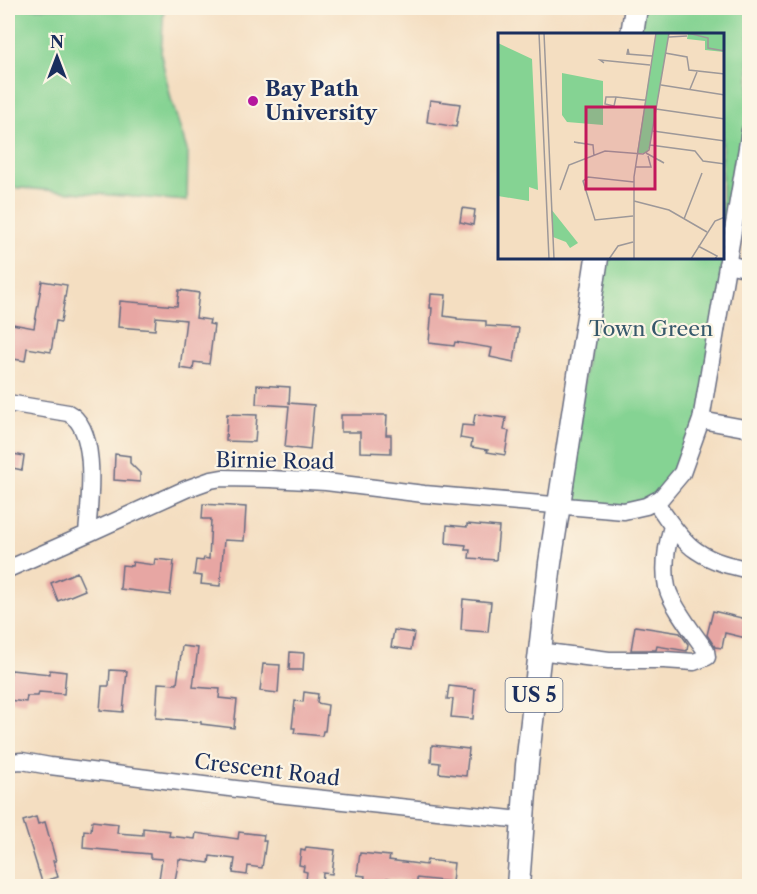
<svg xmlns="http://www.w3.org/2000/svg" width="757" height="894" font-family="'Libre Caslon Text',serif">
<rect width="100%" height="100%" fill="#fcf5e5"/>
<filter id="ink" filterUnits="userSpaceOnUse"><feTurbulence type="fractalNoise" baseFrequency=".0167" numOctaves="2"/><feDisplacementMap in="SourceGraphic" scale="12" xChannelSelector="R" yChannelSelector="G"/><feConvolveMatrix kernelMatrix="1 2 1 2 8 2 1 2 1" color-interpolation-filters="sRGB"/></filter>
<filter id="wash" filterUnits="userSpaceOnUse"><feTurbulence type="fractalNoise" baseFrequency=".008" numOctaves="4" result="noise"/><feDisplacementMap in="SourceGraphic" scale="24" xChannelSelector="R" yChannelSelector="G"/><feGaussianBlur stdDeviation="1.35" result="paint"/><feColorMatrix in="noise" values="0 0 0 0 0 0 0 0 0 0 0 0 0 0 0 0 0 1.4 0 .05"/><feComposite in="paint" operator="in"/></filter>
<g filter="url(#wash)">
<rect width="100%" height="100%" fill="#f4dec1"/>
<path fill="#85d393" stroke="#508178" stroke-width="1.5" d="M8 8H164L161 55 171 99 188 153 187 201 8 187Z
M636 8H749V130L701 420 682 473 646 506 570 507 597 258H722V34H632Z"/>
<g id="blocks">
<path fill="#e7a6a3" d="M430 100 460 104 456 127 427 122Z
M462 208 475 210 473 225 460 222Z
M42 281 67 285 61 322 56 321 51 352 27 348 25 361 8 358V333H11L12 324 34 328Z
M179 290 199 293 196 318 210 320 209 324 214 325 209 364 194 362 193 370 180 368 186 320 156 317 155 330 118 327 120 301 177 306Z
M431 294 446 295 444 316 457 318V319L486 321V326L519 328 514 362 490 357 492 348 455 342 454 346 429 343 432 308H430Z
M257 385 290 387 289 403 314 405 310 450 285 447 289 406 256 404Z
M227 414 257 415 255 442 226 441Z
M475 414 506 418 504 430 509 431 505 455 487 452 488 450 471 447 472 440 460 438 462 425 473 426Z
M341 415H387L386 435H391V453L360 452V432H341Z
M8 453 24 456 22 470 8 467Z
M115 454 130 456V463L140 473V482L114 480Z
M203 504 246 507 244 541 224 540 220 586 201 584 202 576 194 575 196 560 203 561 204 558 209 559 211 519H202Z
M467 524 499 527 496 560 469 558 470 550H465L466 545 446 543 447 525 467 527Z
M155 559 174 561 170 595 120 589 122 565 132 566 133 562 154 565Z
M77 572 85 590 58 601 51 583Z
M463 599 491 602 488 632 461 630Z
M713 611 750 620V639L725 633 722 648 715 647 707 635Z
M635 626 680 633 688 644 687 651 657 646 656 650H631Z
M394 630 414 633 411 650 391 647Z
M182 646 198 648 193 687 220 689 219 698 237 700 234 728 201 724V722L156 718 158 683 177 684Z
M290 652 304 653 303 670H289Z
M263 664 280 665 278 693 260 691Z
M11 670 50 674V670L66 672 64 694 39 692 38 696H27L26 702 8 700V676L10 677Z
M110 670 127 671 123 712 100 710 102 686H109Z
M449 686 475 689 473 719 451 717 453 699H447Z
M304 692 318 694 317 703 328 705 325 731H323L322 736 294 733 295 728H292L295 701 303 702Z
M432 745 469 749 466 776 439 773 440 763 431 762Z
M36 817 38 824 45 822 56 861H53L58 877 42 882 23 821Z
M92 821 118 824 117 833 143 835V828L170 831 169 836 195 839 196 833 238 839 239 832 264 835 263 841H266L262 868 248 866 247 875 233 873 235 859 210 856 209 863 179 859 174 886H158L162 859 150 858V854L83 848 84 830 91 831Z
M306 847 335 850 332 874 323 873 322 882 306 880 307 872 303 871 304 866 299 865 301 850 305 851Z
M360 853 390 856 389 860 426 865 427 860 454 863 452 882 417 878V882L387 878 386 886 364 884 365 876 357 875Z"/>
</g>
</g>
<g filter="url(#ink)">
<use href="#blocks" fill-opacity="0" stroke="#676c81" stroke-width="1.5"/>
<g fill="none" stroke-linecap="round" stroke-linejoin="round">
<g stroke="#676c81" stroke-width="19">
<path id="minor" d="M727 264 750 269
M8 403 68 413C100 429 89 505 87 534
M701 420 750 429
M655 501C665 516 682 542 697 551 713 562 731 566 750 570
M8 569 87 534 186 489 211 480 222 478 270 479 326 482 424 494 624 511 646 506 661 498 682 473 701 420 750 130
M539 651 609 660H664L694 662 707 657 706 651C695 635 671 605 667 587 663 568 667 544 672 526
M8 762 22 761 50 766 277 794 522 820"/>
</g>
<g stroke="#676c81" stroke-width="25">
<path id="major" d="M632 34 636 8
M518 886 527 765 550 563 597 258"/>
</g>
<use href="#minor" stroke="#fff" stroke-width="16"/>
<use href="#major" stroke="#fff" stroke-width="22"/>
</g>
</g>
<circle fill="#b5179e" stroke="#fcf5e5" stroke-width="2" cx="253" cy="101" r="6"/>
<g text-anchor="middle" stroke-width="4.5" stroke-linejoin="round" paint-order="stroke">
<rect fill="#fcf5e5" stroke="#5e6a86" stroke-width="1.5" x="505.5" y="678" width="57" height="34" rx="4.5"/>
<g font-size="20" font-weight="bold" fill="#1b2f5e">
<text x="534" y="702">US 5</text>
</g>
<g font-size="21" font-weight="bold" fill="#1b2f5e" stroke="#fcf5e5" text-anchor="start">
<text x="265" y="96">Bay Path<tspan x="265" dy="24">University</tspan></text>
</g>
<g font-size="21" fill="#36586b" stroke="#fcf5e5">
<text x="651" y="336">Town Green</text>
</g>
<g font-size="21" fill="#1b2f5e" stroke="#fcf5e5">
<text transform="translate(275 461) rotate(1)" y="7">Birnie Road</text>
<text transform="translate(267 770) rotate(7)" y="7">Crescent Road</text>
</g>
</g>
<g transform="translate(498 33)">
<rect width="226" height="226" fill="#f4dec1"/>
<path d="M158 0H171L152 112 149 120H139ZM190 0H226V19L207 17V8L189 6ZM0 10 34 26 40 157 31 154V168L0 163ZM64 40 105 48V92L69 89 64 82ZM53 176 80 210 72 215 68 209 55 204Z" fill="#85d393"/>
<path fill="none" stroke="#9d9899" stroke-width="1.5" d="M41 0 51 226M46 0 56 226M190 0 210 5V15L227 18M171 4 189 3M167 20 189 24 191 37 227 41M131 21 130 16 129 21 154 23M106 30 102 27 152 32M163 52 227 62M192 56 199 39M118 64 116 73 107 71 108 64H118L145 67H148M158 76 227 86M155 98 227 108M81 110 76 109 95 112 96 123M152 112 197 118 205 128 227 131M148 120 166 130 161 127M137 134H153L150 123M62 157 71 132 107 118 145 121 151 117 171 0M136 168 171 177 209 199M135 183 97 187 85 148 90 144 136 149M186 186 204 140M200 213 219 223 217 226M111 226 120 213 135 209M136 226V144L158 0M193 226 217 188 227 184"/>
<path fill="#c2185b" fill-opacity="0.15" stroke="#c2185b" stroke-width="3" d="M88 74H157V156H88Z"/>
<rect width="226" height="226" fill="none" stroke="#1b2f5e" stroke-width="3"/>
</g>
<rect width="757" height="894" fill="none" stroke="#fcf5e5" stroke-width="30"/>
<g transform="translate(57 57)" stroke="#fcf5e5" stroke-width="4.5" paint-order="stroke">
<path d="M0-4.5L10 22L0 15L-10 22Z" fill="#1b2f5e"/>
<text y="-9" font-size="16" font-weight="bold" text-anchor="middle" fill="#1b2f5e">N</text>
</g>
</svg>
